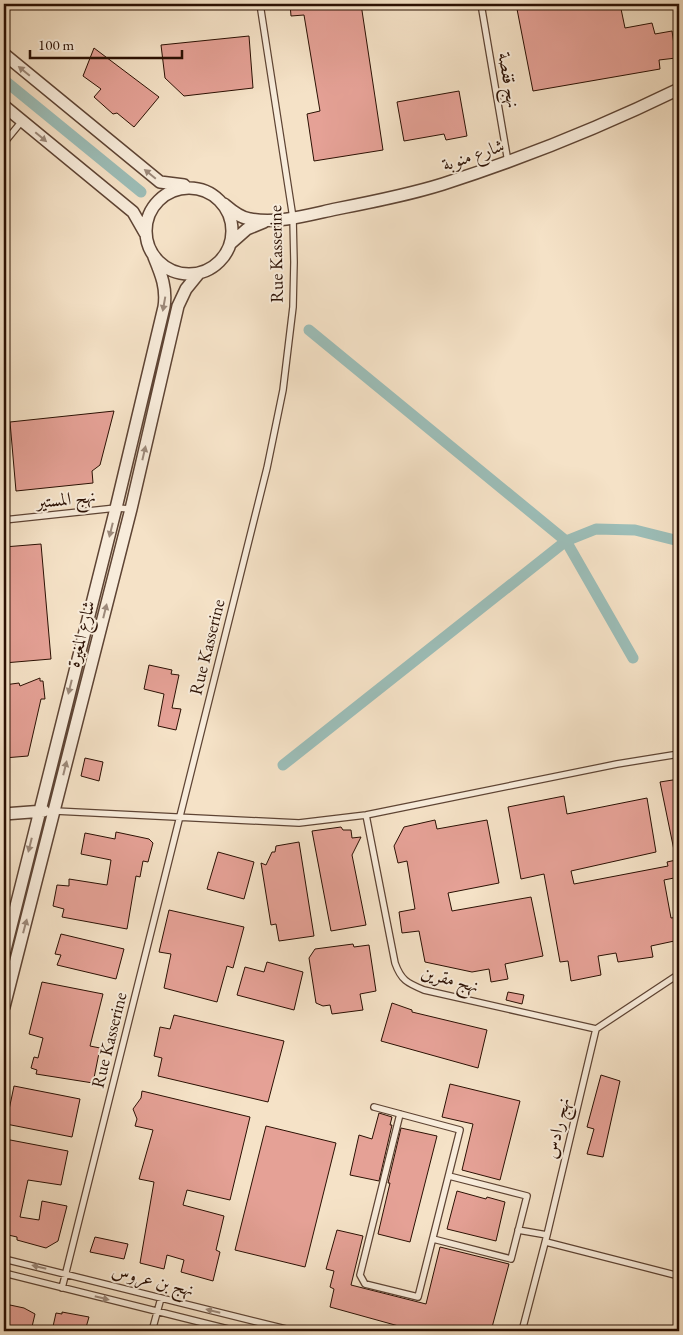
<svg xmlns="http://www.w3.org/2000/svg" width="683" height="1335" font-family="'EB Garamond',Amiri,serif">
<rect width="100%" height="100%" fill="#f5e2c7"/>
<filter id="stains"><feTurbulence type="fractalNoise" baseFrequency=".004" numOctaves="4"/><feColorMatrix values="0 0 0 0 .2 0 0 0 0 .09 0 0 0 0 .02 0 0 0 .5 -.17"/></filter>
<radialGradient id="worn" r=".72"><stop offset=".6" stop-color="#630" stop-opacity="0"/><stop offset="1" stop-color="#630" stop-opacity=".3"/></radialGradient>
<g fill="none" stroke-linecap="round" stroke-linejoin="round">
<path stroke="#9cbdb7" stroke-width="11" d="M4 80 141 192
M309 330 566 541 633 658
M283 765 566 541 596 529 635 530 679 541"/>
</g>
<path fill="#e5a196" stroke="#2b1003" d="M290 4H361L383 150 314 161 307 114 320 111 304 15 291 16Z
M516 4H620L625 28 652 23 655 34 672 31 676 58 659 60 660 69 533 91Z
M249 36 253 88 184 96 165 78 161 45Z
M94 48 159 97 134 127 117 113 113 114 94 97 101 89 83 76Z
M459 91 467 136 446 140 444 134 404 141 397 102Z
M114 411 100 465 92 471 93 483 16 491 10 422Z
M41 544 51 659 4 663V547Z
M149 665 172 670 171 674 179 675 172 708 181 709 176 730 158 726 164 694 144 689Z
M40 678V681H43L45 699H41L28 756 4 758V685L19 683 20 686Z
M85 758 103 762 99 781 81 776Z
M679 779V877L664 880 671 918 679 917V940L651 946 653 957 618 962 616 953 598 956 601 975 571 981 568 961 560 962 544 874 521 879 508 807 564 796 567 814 647 798 656 852 571 871 574 884 668 866 667 862 676 860 660 782Z
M435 820 437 829 487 820 499 883 448 893 452 911 531 897 543 956 505 964 508 979 491 982 489 969 472 972 425 962 419 931 402 933 399 912 415 909 407 861 398 863 394 846 404 827Z
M341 827 343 830H351L352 838 361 837 352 855 366 925 331 931 312 831Z
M116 832 149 839 153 843 148 862 143 861 140 877 136 876 127 929 62 917 64 909 53 906 57 885 69 886V879L107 885 111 860 81 854 85 833 115 839Z
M299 842 314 936 279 941 276 924 271 925 261 863 266 865 272 852H275L276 846Z
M218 852 254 862 244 899 207 889Z
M169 910 244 927 233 968 227 966 217 1002 164 988 171 954 159 952Z
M61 934 124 949 116 979 57 965 61 955 55 954Z
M353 944 354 947 369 945 376 991 360 994 363 1010 332 1014 330 1005 323 1006 316 1003 309 958 315 949Z
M267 962 303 972 294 1010 237 995 245 967 264 972Z
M42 982 103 994 90 1046 100 1048 93 1083 36 1074 37 1070 31 1068 34 1057 38 1058 43 1038 29 1034Z
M508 992 524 995 522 1004 506 1000Z
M392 1003 412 1010V1012L487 1030 478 1068 381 1041Z
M174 1015 284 1041 268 1102 158 1076 162 1058 154 1056 160 1027 170 1029Z
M601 1075 620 1081 603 1157 587 1154 594 1129 587 1127Z
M450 1084 520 1101 500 1180 462 1170 473 1124 442 1117Z
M14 1086 80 1099 72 1137 6 1124Z
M142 1091 250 1117 230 1200 187 1190 183 1205 224 1216 216 1250 220 1252 213 1281 181 1272 184 1260 167 1255 164 1269 140 1263 154 1182 139 1179 153 1130 135 1126 137 1119 133 1109 141 1098Z
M379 1113 392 1117 390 1125H392L379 1181 350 1175 359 1135 372 1139Z
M266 1126 336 1143 305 1267 235 1250Z
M401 1128 437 1136 410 1242 378 1234 390 1183H388Z
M5 1139 68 1151 61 1185 28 1180 20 1217 39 1220 42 1201 67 1206 58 1241 46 1248 17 1240V1237L4 1234V1146Z
M457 1191 486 1199 487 1197 505 1202 496 1241 447 1229Z
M337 1230 363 1236 351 1285 426 1304 440 1247 509 1264 491 1331H429L413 1328V1330L330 1307 334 1289 330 1287 334 1271 326 1269Z
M95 1237 128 1244 124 1259 90 1252Z
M10 1305 24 1308 35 1314 31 1331H4V1306L9 1307Z
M62 1312 89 1317 85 1331H52L56 1313 62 1314Z"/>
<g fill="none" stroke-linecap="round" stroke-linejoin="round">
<g stroke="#5e4434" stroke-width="8">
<path id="lane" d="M481 4 508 162
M4 143 22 121
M4 520 116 508 131 509
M55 811 299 823 366 815 617 764 679 754
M366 815 395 963C401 980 407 983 424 990L596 1029
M374 1107 460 1130 418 1297 365 1284 360 1275 400 1114
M518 1230 547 1235
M433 1239 511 1259 527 1196 449 1176
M546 1242 679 1276
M4 1259 294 1331
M4 1273 236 1331
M62 1288 267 468 283 390 293 307 294 262 293 218 260 4
M152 1331 161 1298
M522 1331 547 1235 596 1029 679 974"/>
</g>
<g stroke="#5e4434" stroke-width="14">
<path id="street" d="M4 54 160 182 184 185
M4 106 133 212 145 233
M146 231a43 43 0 1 1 86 0a43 43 0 1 1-86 0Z
M224 204C231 210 240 218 250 219 278 224 308 215 336 209 372 202 408 195 443 184 524 158 603 126 679 89
M230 244 247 229 264 222
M4 814 44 811
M4 954 116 508 164 307C167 288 161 274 154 257
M4 1007 131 509 178 306 186 289 199 273"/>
</g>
<use href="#lane" stroke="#f8ecdb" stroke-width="5.5"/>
<use href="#street" stroke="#f8ecdb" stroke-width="11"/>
</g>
<defs><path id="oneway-solid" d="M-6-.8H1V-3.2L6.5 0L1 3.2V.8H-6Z" transform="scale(1.25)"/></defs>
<g fill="#9c897a">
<use href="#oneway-solid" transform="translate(24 71) rotate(-141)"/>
<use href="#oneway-solid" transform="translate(41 137) rotate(40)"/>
<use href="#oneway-solid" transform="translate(150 174) rotate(-141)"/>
<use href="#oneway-solid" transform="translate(164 304) rotate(100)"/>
<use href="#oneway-solid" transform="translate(144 453) rotate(-77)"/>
<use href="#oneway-solid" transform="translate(111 530) rotate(104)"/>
<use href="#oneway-solid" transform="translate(105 611) rotate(-76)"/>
<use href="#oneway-solid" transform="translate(70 687) rotate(104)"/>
<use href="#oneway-solid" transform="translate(65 768) rotate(-76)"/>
<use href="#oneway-solid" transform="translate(30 845) rotate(104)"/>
<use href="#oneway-solid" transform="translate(25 926) rotate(-75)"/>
<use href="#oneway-solid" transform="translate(39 1267) rotate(-166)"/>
<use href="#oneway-solid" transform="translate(102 1298) rotate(14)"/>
<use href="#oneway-solid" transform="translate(213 1311) rotate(-166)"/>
</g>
<g text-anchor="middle" stroke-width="4" stroke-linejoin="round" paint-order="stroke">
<g font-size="18" fill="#2b1003" stroke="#f8ecdb">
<text transform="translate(509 80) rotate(80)" y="6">نهج قفصة</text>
<text transform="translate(473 155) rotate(-19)" y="6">شارع منوبة</text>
<text transform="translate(276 254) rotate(-91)" y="6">Rue Kasserine</text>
<text transform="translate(66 499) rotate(-6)" y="6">نهج المستير</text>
<text transform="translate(81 634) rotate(-76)" y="6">شارع المغيرة</text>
<text transform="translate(207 647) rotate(-76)" y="6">Rue Kasserine</text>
<text transform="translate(450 979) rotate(15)" y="6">نهج مقرين</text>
<text transform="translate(109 1040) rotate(-76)" y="6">Rue Kasserine</text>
<text transform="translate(557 1128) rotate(-77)" y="6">نهج رادس</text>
<text transform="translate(153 1280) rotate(14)" y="6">نهج بن عروس</text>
</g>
</g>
<rect width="683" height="1335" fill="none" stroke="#f5e2c7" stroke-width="20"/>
<rect x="5" y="5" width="673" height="1325" fill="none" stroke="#2b1003" stroke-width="2.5"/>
<rect x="10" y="10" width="663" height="1315" fill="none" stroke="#2b1003"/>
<path d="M30 50v8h152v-8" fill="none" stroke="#2b1003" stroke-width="2.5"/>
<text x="38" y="50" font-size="15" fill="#2b1003" stroke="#f8ecdb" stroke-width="4" paint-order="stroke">100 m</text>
<rect width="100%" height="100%" filter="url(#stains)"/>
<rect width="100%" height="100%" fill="url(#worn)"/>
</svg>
